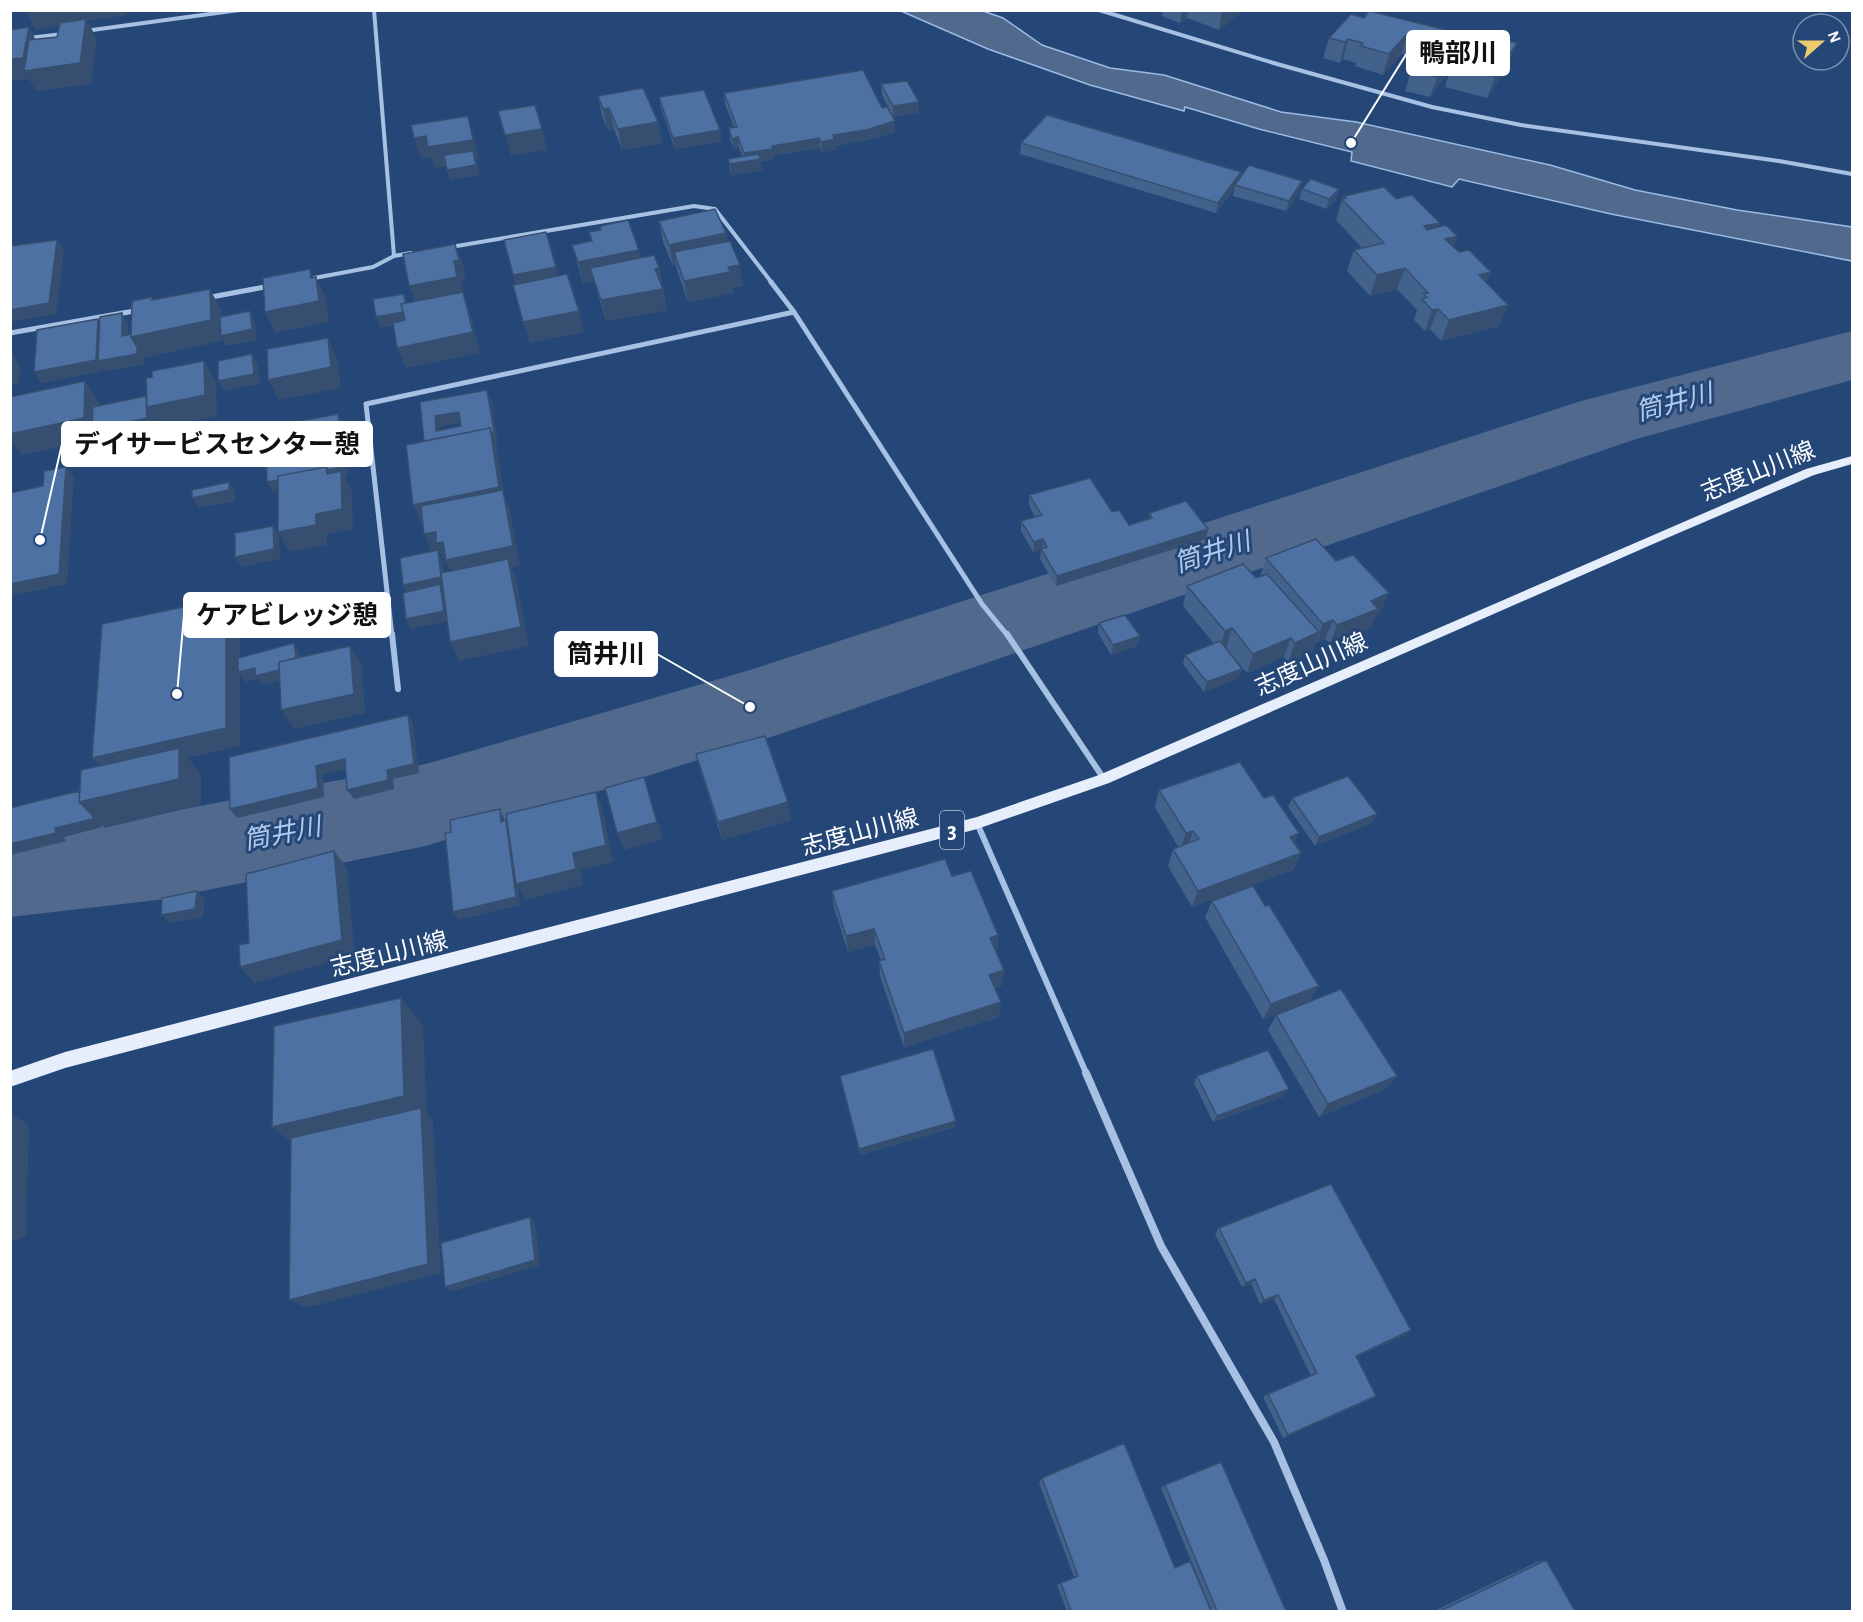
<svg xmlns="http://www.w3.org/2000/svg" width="1863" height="1622" font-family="'Alegreya Sans','Noto Sans JP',sans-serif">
<rect width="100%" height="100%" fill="#254778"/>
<path fill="#50698d" stroke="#9bbbe4" stroke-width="1.5" d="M901 11H983L1003 18 1042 45 1110 68 1164 75 1281 112 1356 122 1550 165 1635 190 1737 210 1852 227V261L1611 214 1459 179 1452 187 1351 161 1352 152 1259 129 1185 107 1184 111 1090 85 988 49Z"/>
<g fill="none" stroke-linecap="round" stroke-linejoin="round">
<path fill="#50698d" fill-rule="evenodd" d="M1852 331V380L1636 439 783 733 426 846 157 900 10 917V829L157 814 426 764 750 670 1581 401Z"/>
<path stroke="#a7c1e3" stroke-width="4" d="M374 10 394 256 411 253
M1099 10 1277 64 1432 107 1521 125 1779 161 1852 174
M85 31 239 10
M29 38 63 34
M451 247 694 206 715 209 772 283
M309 279 373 267 394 256"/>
<path stroke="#a7c1e3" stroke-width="5" d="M771 282 794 312 982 604 1008 636
M206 298 270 286
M10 333 140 310
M392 636 366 404 794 312"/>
<path stroke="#a7c1e3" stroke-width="6" d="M392 634 398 689
M1007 634 1104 779
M977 823 1087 1075"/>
<path stroke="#a7c1e3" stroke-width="8" d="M1086 1073 1161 1246 1274 1442 1324 1560 1343 1612"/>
<path fill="#e6eefc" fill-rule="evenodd" d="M1852 456V464L1814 475 1660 541 1109 783 977 829 65 1068 10 1087V1071L65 1052 977 817 1099 775 1806 469Z"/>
</g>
<path fill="#42618b" d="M1163 10H1244L1219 30 1187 18 1180 23 1162 16Z
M1364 18 1446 30 1443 39 1462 44 1456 59 1509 63 1487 98 1445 87 1450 70 1430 97 1405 91 1411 71 1421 57 1408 53 1407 55 1402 54 1383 75 1355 66 1356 63 1343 59 1340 63 1323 58 1329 38Z
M881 84 919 113 893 117 882 95Z
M724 93 882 108 895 121V132L867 140 835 146V150L821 152 820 148 773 156 774 159 761 162 762 170 732 175 730 170 728 159 743 157 739 148 734 149 730 139 729 128 734 127 725 104Z
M598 96 658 122 662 143 622 150 614 129 608 130 602 116Z
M659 97 722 141 675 149 661 108Z
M1021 143 1241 172 1240 179 1300 191 1286 211 1233 196 1234 189 1216 213 1020 154Z
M1302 189H1339L1336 199 1326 209 1299 199Z
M1344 196 1396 199 1440 223 1438 227 1457 236 1453 247 1487 284 1508 305 1499 326 1441 341 1430 329 1425 331 1414 320 1417 310 1397 289 1370 296 1347 271 1354 250 1362 248 1336 220 1342 199H1343Z
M659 221 726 233 727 242 743 286 733 288V293L688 302 678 273 676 265 673 266 663 242Z
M589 232 641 258 659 268 667 310 606 321 594 281 583 283 572 245 591 241Z
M1029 495 1112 512 1129 525 1149 519 1150 513 1208 529 1206 539 1056 586 1040 559 1041 550 1033 552 1021 531V521L1035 517 1029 505Z
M1266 558 1380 613 1376 615 1370 628 1330 644 1325 639 1315 643 1312 652 1288 662 1284 657 1247 673 1226 648 1239 678 1204 692 1183 664 1185 655 1214 644 1183 606 1187 586 1256 578 1260 577Z
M1099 623 1137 646 1111 655 1098 633Z
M696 754 791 820 722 840Z
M1159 790 1264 798 1299 833 1294 843 1301 853 1293 870 1192 907 1168 866 1173 849 1178 847 1155 807Z
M1292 798 1377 814 1372 823 1315 846 1288 807Z
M952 876 998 935 997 951H996L1002 985 995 988 999 1017 904 1047 880 976 879 961 881 960 875 945 848 952 834 908 832 891Z
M1212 901 1265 906 1319 986 1310 1001 1263 1019 1205 917Z
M1276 1015 1397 1076 1385 1089 1319 1117 1268 1030Z
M840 1076 955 1127 860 1155Z
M1197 1076 1284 1096 1213 1122 1194 1083Z
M1219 1228 1405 1335 1357 1357 1370 1400 1283 1438 1263 1397 1268 1394 1311 1376 1274 1299 1260 1304 1251 1283 1242 1287 1215 1234Z
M1042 1478 1175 1567 1190 1561 1211 1611H1067L1057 1585 1074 1577 1039 1483Z
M1165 1485 1286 1611H1212L1161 1488Z
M1546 1560 1575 1611H1434L1537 1562Z"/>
<path fill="#364f71" d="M25 10H126L127 15 88 21 97 40 91 84 36 91 29 79 10 81V59L29 27 40 48 86 22 36 30Z
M1182 10H1188L1187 18 1180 23Z
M1222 10H1244L1219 30Z
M1408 33 1402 54 1383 75 1389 54Z
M1348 39 1343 59 1340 63 1345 42Z
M1517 43 1509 63 1487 98 1495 77Z
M1462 44 1455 64 1452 66 1450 70 1430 97 1437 77Z
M919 102V113L893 117V106Z
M609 108 614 129 608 130 603 109Z
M468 116 474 137 479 161H477L480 175 450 180 447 170 476 161 435 168 431 157 421 159 414 138Z
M895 121V132L867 140 835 146V150L821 152V142L833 135Z
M658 122 662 143 622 150 618 129Z
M542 129 547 150 511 156 505 135Z
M720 130 722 141 675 149 673 138Z
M738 137 739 148 734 149 732 139Z
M819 138 820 148 773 156 774 159 761 162 762 170 732 175 730 164 745 162 744 153 772 146Z
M1241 172 1239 183 1235 185 1234 189 1216 213 1218 203Z
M1302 181 1300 191 1286 211 1289 201Z
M1339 189 1336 199 1326 209 1329 199Z
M1440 223 1432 244 1424 226Z
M726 233 729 254 674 252 676 265 673 266 669 245Z
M1457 236 1450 257 1445 239Z
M57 240 64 250 56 314 10 322V310Z
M455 244 463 265 466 281 461 282 464 293 470 313 480 353 406 368 397 348 417 307 409 286 454 261Z
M639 250 643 271 590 268 594 281 583 283 578 262Z
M740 265 743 286 733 288V293L688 302 684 281 728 267Z
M556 267 562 288 519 296 513 275Z
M659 268 667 310 606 321 601 300 655 269Z
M1405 268 1397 289 1370 296 1377 275Z
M310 269 317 286 316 277 326 298 329 322 275 333 265 312 311 278Z
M1491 272 1483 293 1479 275Z
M210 289 221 310 222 335 250 311 255 322 257 340 226 346 222 338V341L144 358V364L105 372 103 368V371L41 383 34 372 98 319 104 329 103 360 131 337Z
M404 294 408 304 410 322 380 328 376 317Z
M1508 305 1499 326 1441 341 1449 320Z
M1438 309 1430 329 1425 331 1432 310Z
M579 311 584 332 530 343 523 322Z
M122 313 128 324V347L122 336Z
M328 338 337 358 341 388 279 400 268 380Z
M252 354 258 364 260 384 224 391 218 381Z
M13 355 20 366 19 384 10 385V373Z
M204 361 216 382 217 416 160 428 153 417 154 429 99 441 98 439 22 455 10 441V434L85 381 99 402V429L146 396Z
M487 390 491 400 498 443H496L505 497 510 510 520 566 512 568 516 579 529 646 459 661 450 642 455 580 447 563H445L441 553H439L442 561 446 587 442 588 445 594 449 621 411 629 406 619 408 595 403 585 433 554 424 534 506 508 422 525 413 505 491 433Z
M459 412 463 422 439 427 441 441 436 431 435 416Z
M338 414 343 424 348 477 345 478 352 491 353 529 327 534V545L290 552 278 532 316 514 331 481 273 492 267 482Z
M66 467 74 477 67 584 10 596V584Z
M229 482 235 492V501L199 508 192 498Z
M273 526 279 536 280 559 242 567 235 557Z
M1208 529 1206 539 1056 586 1057 576Z
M1043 539 1042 550 1033 552 1034 542Z
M1389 593 1380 613 1376 615 1370 628 1330 644 1337 625 1371 601Z
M226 598 240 617V672L294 643 300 653 303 676 262 685 258 679 245 682 240 674V746L188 758 201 774V805L105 828 102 825V827L64 837 66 841 10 855V844L55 828 79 802 110 775 92 758Z
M1333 620 1325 639 1316 643 1323 624Z
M1232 628 1226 648 1219 650 1225 631Z
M1319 632 1312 652 1288 662 1295 643Z
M1140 636 1137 646 1111 655 1113 645Z
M1291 638 1284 657 1247 673 1253 654Z
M350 646 362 665 365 713 294 729 281 710Z
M1242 669 1239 678 1204 692 1207 682Z
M408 715 413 724 419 773 393 779 394 789 354 799 347 790 387 770Z
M345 759 351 768 323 775 324 797 237 818 230 809 316 766Z
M644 777 663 839 624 850 617 833Z
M596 792 603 810 613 862 581 870 583 885 525 900 518 887 520 905 459 920 453 912 506 820 510 829 573 853Z
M788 802 791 820 722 840 718 822Z
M500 809 504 818 506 831 501 822Z
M1377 814 1372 823 1315 846 1319 837Z
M1193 831 1188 848 1180 850 1186 833Z
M1299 833 1291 850 1290 837Z
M334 851 347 868 355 955 255 983 240 967Z
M1301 853 1293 870 1192 907 1198 891Z
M197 891 205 899 203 917 170 923 161 915Z
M874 929 875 945 848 952 846 936Z
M998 935 997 951 988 953 990 938Z
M1004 970 1002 985 988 990 989 975Z
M1319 986 1310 1001 1263 1019 1271 1004Z
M401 998 423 1025 427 1114 433 1120 441 1273 306 1308 289 1300 301 1150 272 1127Z
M1001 1002 999 1017 904 1047V1033Z
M1397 1076 1385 1089 1319 1117 1328 1104Z
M1289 1089 1284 1096 1213 1122 1217 1116Z
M10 1114 29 1124 26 1237 10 1242Z
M956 1121 955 1127 860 1155 859 1149Z
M530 1217 535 1223 540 1265 451 1292 445 1287Z
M1255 1279 1251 1283 1242 1287 1246 1283Z
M1278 1295 1274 1299 1260 1304 1264 1300Z
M1411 1330 1405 1335 1350 1360 1356 1356Z
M1376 1396 1370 1400 1283 1438 1288 1435Z"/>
<path fill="#4d71a2" stroke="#364f71" stroke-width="1.5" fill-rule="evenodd" d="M1369 11 1446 30 1441 38 1462 44 1437 77 1411 71 1435 38 1415 33 1413 35 1408 33 1389 54 1361 46 1363 43 1348 39 1345 42 1329 38 1351 14 1364 18Z
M86 19 80 63 24 71 29 40 57 37 60 23Z
M29 27 23 58 10 59V30Z
M1496 38 1517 43 1495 77 1452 66 1471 39 1492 44Z
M863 70 882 108 887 107 895 121 866 130 833 135 835 139 821 142 819 138 772 146 773 149 744 153 738 137 732 139 729 128 737 127 724 93Z
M907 81 919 102 893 106 881 84Z
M643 88 658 122 618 129 609 108 603 109 598 96Z
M704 90 720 130 673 138 659 97Z
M535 105 542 129 505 135 498 111Z
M1047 115 1241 172 1218 203 1021 143Z
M468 116 473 140 428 147 426 136 414 138 411 125Z
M473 151 476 165 447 170 444 155Z
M758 154 761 159 730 164 728 159Z
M1249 165 1302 181 1289 201 1235 185Z
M1311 179 1339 189 1329 199 1302 189Z
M1384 187 1396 199 1412 195 1440 223 1424 226 1427 230 1446 225 1457 236 1445 239 1459 252 1469 250 1491 272 1479 275 1508 305 1449 320 1438 309 1432 310 1422 299 1427 297 1423 294 1428 293 1405 268 1377 275 1354 250 1384 243 1342 199 1346 198 1344 196Z
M715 209 726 233 669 245 659 221Z
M628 220 639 250 578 262 572 245 592 241 589 232 601 230 600 227 605 225Z
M546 232 556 267 513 275 504 240Z
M57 240 49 303 10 310V246Z
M730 241 740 265 728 267 730 272 684 281 674 252Z
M455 244 459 260 454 261 457 277 409 286 403 254Z
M654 255 659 268 655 269 663 289 601 300 590 268Z
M310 269 311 278 316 277 319 301 265 312 263 278Z
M567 274 579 311 523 322 513 285Z
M210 289 211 320 131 337 132 301 152 297V300Z
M463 292 473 332 397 348 393 323 405 320 401 304Z
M404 294 405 303 401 304 403 312 376 317 373 299Z
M250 311 252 329 221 336 220 317Z
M122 313V336L131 334V337L137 347V354L98 361 100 317Z
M98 319 96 360 34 372 37 330Z
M328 338 331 367 268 380 267 349Z
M252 354 254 374 218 381V361Z
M13 355 11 373H10V356Z
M204 361 205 395 147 407 146 378 152 377V371Z
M85 381 84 418 10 434V397Z
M487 390 494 432 492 433 490 428 424 441 420 402ZM459 412 461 426 436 431 435 416Z
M146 396 147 418 92 430 93 407Z
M338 414 343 467 328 470 326 467 278 476V480L267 482 266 454 279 452 278 425Z
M490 428 499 487 413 505 406 445Z
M66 467 59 574 10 584V493L43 486 44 471Z
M326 467 327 474 341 471 342 509 316 514V525L278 532V476Z
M1090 478 1112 512 1119 510 1129 525 1152 518 1150 513 1186 501 1208 529 1057 576 1041 549 1047 547 1043 539 1034 542 1021 521 1042 515 1029 495Z
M229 482V490L192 498V490Z
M503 490 513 546 446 560 443 542 436 543V532L424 534 421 506Z
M273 526 274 549 235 557V533Z
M1316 539 1336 561 1353 555 1389 593 1371 601 1378 609 1337 625 1333 620 1323 624 1266 558Z
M438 550 441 577 403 585 400 558Z
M508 559 521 627 450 642 441 573Z
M1243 564 1256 578 1267 574 1319 632 1295 643 1291 638 1253 654 1232 628 1225 631 1187 586Z
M440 584 444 611 406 619 403 593Z
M226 598V728L92 758 102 624Z
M1125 615 1140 636 1113 645 1099 623Z
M1220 641 1242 669 1207 682 1185 655Z
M294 643 296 658 279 662V670L255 676V668L238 672V658Z
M350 646 354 694 281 710 279 662Z
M408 715 414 764 387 770 388 780 347 790 345 759 316 766 318 788 230 809 229 757Z
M765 736 788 802 718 822 696 754Z
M179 748V779L79 802 81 770Z
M1240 762 1264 798 1273 795 1299 833 1290 837 1301 853 1198 891 1173 849 1199 839 1193 831 1186 833 1159 790Z
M1348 776 1377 814 1319 837 1292 798Z
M644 777 657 822 617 833 605 788Z
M80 791 79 802 93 816V819L55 828 56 833 10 844V808L37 801Z
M596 792 606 845 573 853 576 869 516 884 506 814Z
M500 809 501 822 506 820 516 897 453 912 445 833 451 832 450 820Z
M334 851 342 940 240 967 239 945 249 943 246 874Z
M945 859 952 876 971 871 998 935 990 938 1004 970 989 975 1001 1002 904 1033 879 961 885 959 874 929 846 936 832 891Z
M1253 886 1265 906 1269 905 1319 986 1271 1004 1212 901Z
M197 891 195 909 161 915 162 898Z
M1341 989 1397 1076 1328 1104 1276 1015Z
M401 998 404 1096 272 1127 274 1026Z
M933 1049 956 1121 859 1149 840 1076Z
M1268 1050 1289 1089 1217 1116 1197 1076Z
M421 1108 428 1264 289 1300 291 1138Z
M1331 1184 1411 1330 1356 1356 1376 1396 1288 1435 1268 1394 1317 1373 1278 1295 1264 1300 1255 1279 1246 1283 1219 1228Z
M530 1217 535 1260 445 1287 441 1243Z
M1124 1443 1175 1568 1190 1561 1211 1611H1071L1061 1583 1078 1576 1042 1478Z
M1221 1462 1286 1611H1217L1165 1485Z
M1546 1560 1575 1611H1440Z"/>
<g text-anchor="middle" stroke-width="6" stroke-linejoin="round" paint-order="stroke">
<rect fill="#254778" stroke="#bec8d6" stroke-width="1.5" x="940" y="811" width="24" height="38" rx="4.5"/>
<g font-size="22" font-weight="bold" fill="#fff">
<text x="952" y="838">3</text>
</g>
<g font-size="24" fill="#fff" stroke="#254778">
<text transform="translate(1758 471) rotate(-22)" y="8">志度山川線</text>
<text transform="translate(1311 664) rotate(-24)" y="8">志度山川線</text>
<text transform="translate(860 832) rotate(-15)" y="8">志度山川線</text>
<text transform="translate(389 954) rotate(-14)" y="8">志度山川線</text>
</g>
<g font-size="26" font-style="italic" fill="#b2cbeb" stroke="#254778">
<text transform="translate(1674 402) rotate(-15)" y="9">筒井川</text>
<text transform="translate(1212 552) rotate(-18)" y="9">筒井川</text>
<text transform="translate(282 833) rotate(-11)" y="9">筒井川</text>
</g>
</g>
<path fill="none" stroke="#fff" stroke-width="2" d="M1351 143L1407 53M40 540L62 444M177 694L184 615M750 707L657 654"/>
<g fill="#fff" stroke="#254778" stroke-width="2">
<circle cx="1351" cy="143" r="6"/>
<circle cx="40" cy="540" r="6"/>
<circle cx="177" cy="694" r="6"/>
<circle cx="750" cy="707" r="6"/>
</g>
<g fill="#fff" stroke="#fff" stroke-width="2">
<rect x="1407" y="31" width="102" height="44" rx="6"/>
<rect x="62" y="422" width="310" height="44" rx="6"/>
<rect x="184" y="593" width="206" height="44" rx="6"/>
<rect x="555" y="632" width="102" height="44" rx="6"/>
</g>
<g font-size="26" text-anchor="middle" font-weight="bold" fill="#111">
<text x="1458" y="62">鴨部川</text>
<text x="217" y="453">デイサービスセンター憩</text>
<text x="287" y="624">ケアビレッジ憩</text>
<text x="606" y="663">筒井川</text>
</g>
<rect width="1863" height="1622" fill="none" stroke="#ffffff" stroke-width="24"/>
<g transform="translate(1821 42) rotate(69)"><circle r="28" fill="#254778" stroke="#7c91ae" stroke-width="1.5"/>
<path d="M0-4.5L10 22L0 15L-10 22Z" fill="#edca6c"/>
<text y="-9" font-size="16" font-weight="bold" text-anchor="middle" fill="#ffffff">N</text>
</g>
</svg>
